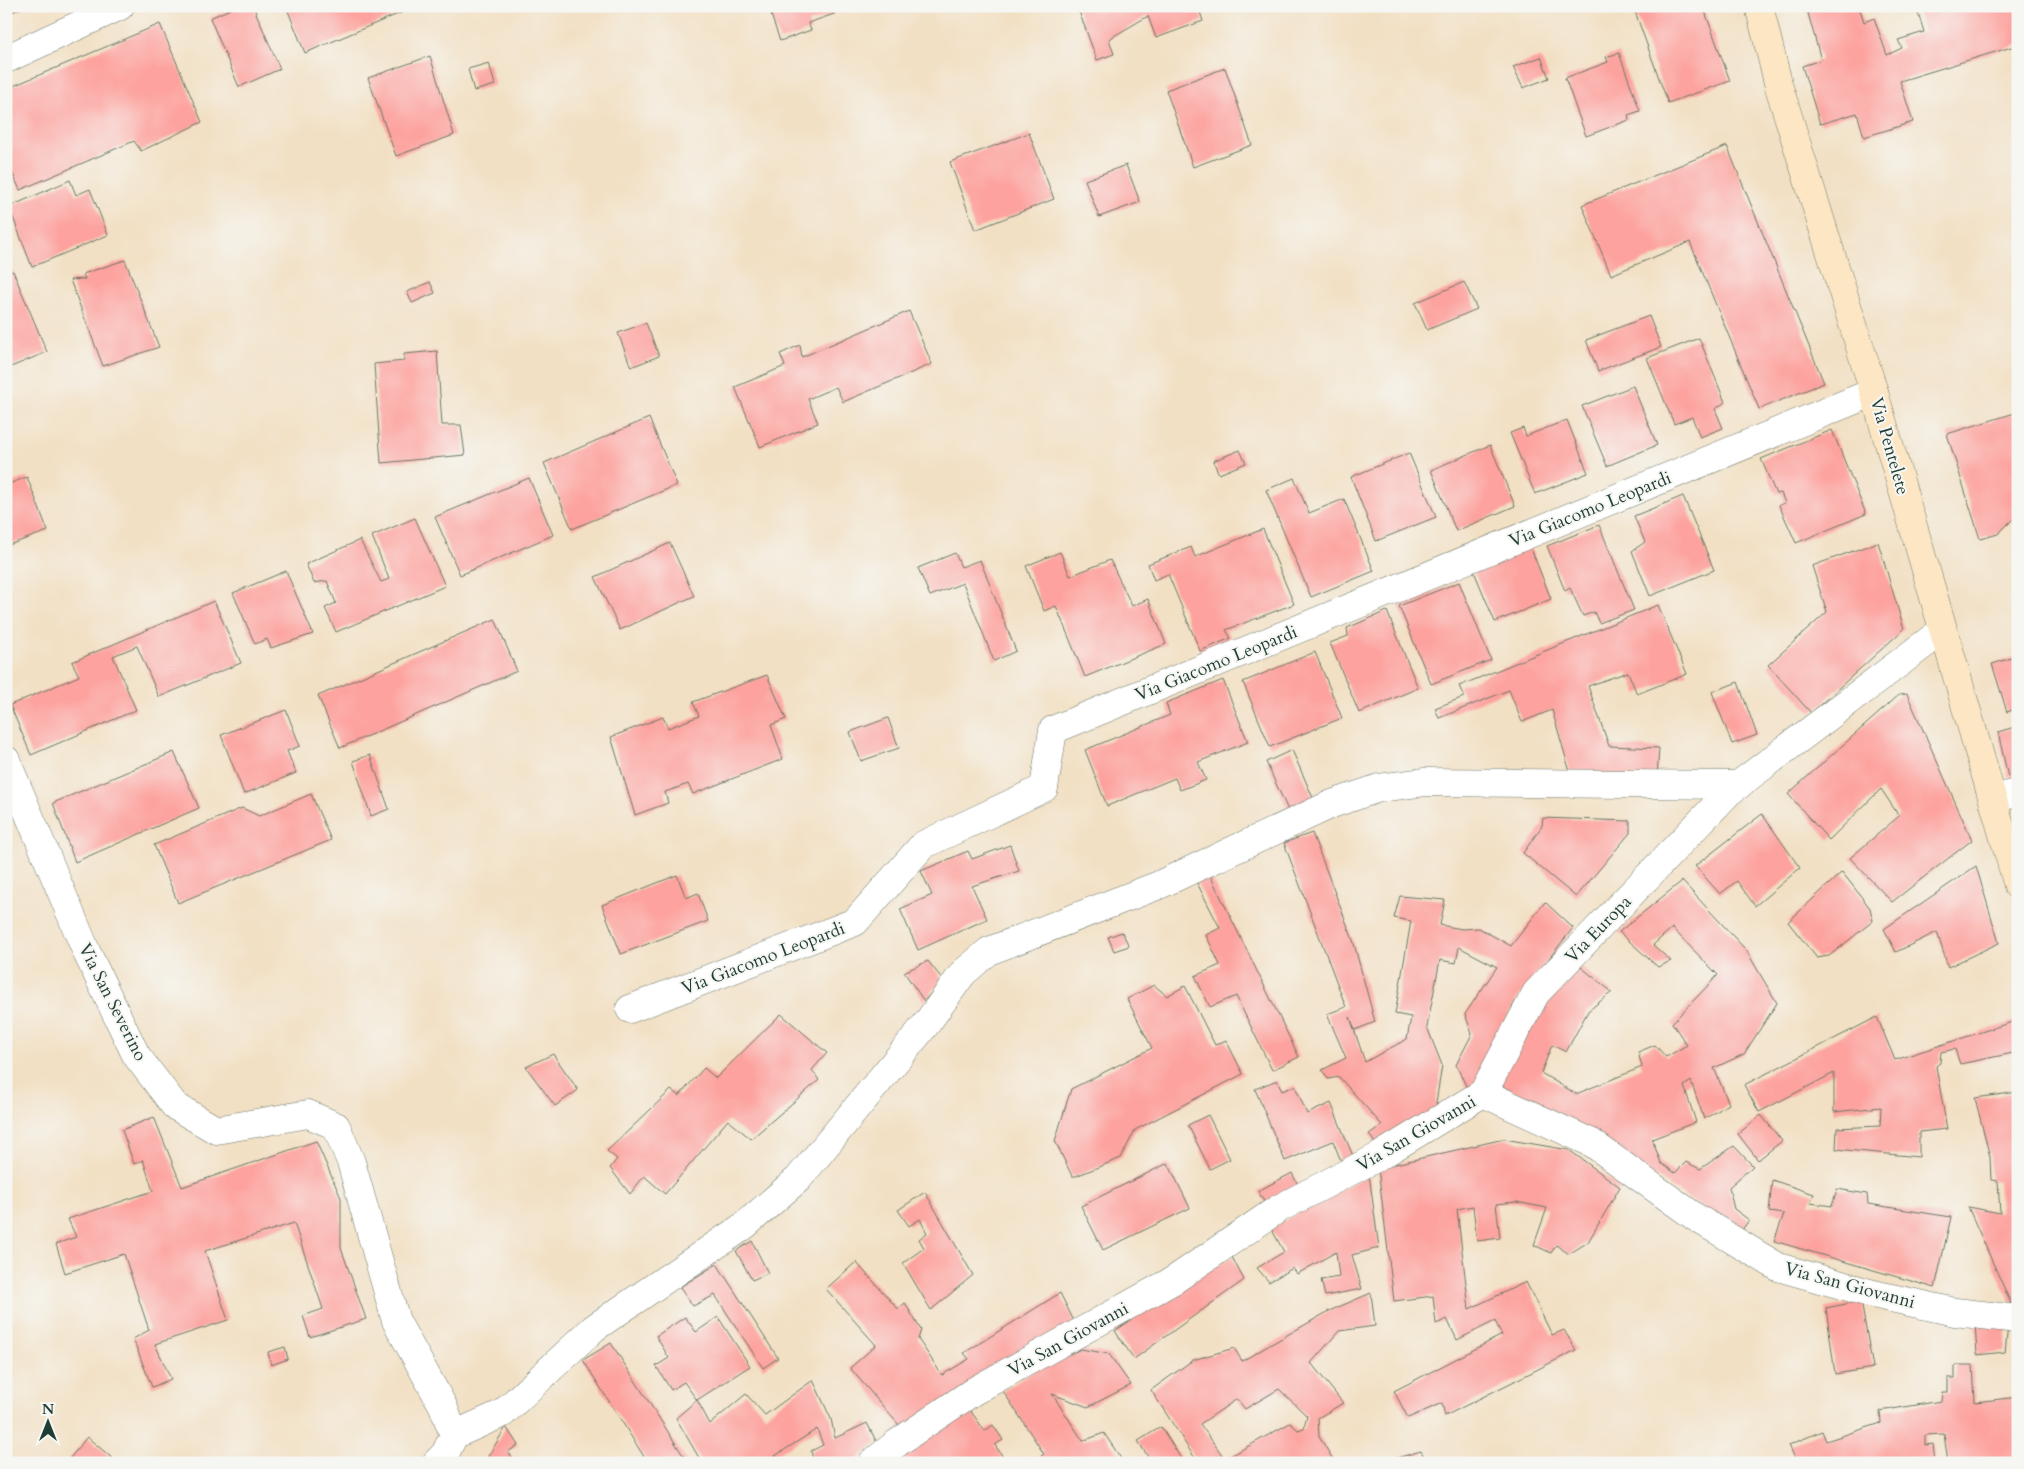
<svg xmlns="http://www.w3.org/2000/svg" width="2024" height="1469" font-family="Cardo,serif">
<rect width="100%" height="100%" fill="#f6f6f2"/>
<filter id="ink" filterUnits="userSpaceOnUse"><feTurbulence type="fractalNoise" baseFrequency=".02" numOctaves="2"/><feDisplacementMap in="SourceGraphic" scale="10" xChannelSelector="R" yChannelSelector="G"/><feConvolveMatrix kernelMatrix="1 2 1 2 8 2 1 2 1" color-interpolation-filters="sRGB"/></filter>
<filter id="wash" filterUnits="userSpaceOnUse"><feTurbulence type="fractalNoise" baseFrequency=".0096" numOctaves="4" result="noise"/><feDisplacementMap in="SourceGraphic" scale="20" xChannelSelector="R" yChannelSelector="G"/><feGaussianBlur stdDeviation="1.12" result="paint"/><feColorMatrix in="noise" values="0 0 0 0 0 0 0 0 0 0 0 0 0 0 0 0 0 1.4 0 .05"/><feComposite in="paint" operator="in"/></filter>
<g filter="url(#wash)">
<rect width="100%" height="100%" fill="#f2e0c4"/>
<g id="blocks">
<path fill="#fda29e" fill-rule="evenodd" d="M6 6H25L6 15Z
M237 6H253L280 69 239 87 210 18Z
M286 6H417L305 53Z
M768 6H831L834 14 808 23 811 30 780 41Z
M1077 6H1198L1203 21 1156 38 1148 16 1109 39 1114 54 1097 60Z
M1633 6H1703L1730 81 1668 103Z
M1806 6H1859L1864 22 1874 18 1887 55 1902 48 1898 40 1924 32 1916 6H2018V45L1900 81 1913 122 1864 137 1857 113 1820 124 1802 66 1821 60Z
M160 24 202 122 141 151 134 141 20 190 6 159V89Z
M1619 53 1640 111 1628 115 1629 120 1586 136 1565 78 1608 62 1606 57Z
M430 56 454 135 396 156 368 78Z
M1541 57 1549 78 1523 88 1513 67Z
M489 63 495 85 474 91 468 69Z
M1225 68 1252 145 1193 167 1166 90Z
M1029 133 1054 199 975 230 950 162Z
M1727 146 1824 383 1759 409 1690 242 1611 275 1582 205Z
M1126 165 1140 202 1099 217 1085 180Z
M70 180 76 195 90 189 108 235 32 267 9 207Z
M125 260 159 347 103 366 70 280 85 279 83 274Z
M13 271 47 352 6 369V274Z
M430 282 435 293 412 303 407 292Z
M1464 282 1477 309 1427 330 1415 303Z
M909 311 932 364 843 402 836 387 808 399 818 423 760 447 735 387 785 366 780 354 800 345 802 357Z
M1649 316 1661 347 1598 371 1586 340Z
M646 323 659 356 631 367 618 333Z
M1699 338 1725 402 1715 409 1723 428 1700 437 1692 417 1674 424 1647 358Z
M437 351 442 425H461L465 455 381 463 374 364 404 361V354Z
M1633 386 1657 445 1607 466 1582 406Z
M2018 412V514L1998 534 1980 539 1947 434Z
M649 418 677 485 572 529 544 463Z
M1567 420 1588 473 1535 494 1510 433 1523 428 1526 436Z
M1832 430 1866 514 1796 543 1779 505 1785 503 1781 493 1776 494 1761 459Z
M1490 445 1515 506 1456 531 1431 470Z
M1240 450 1246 463 1219 474 1213 461Z
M1409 453 1436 517 1376 541 1351 477Z
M27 477 48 531 6 546V485Z
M529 478 553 535 460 575 435 517Z
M1294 478 1309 513 1344 499 1374 571 1311 597 1266 490Z
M1683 496 1714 570 1650 596 1632 551 1645 542 1634 516Z
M415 518 445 586 336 632 325 608 336 603 327 581 314 583 306 564 360 540 381 582 389 579 372 536Z
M1599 525 1634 610 1599 623 1594 612 1583 616 1570 588 1565 591 1547 546Z
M1263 529 1294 604 1226 630 1231 638 1200 651 1168 574 1154 580 1148 564 1191 547 1195 557Z
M1878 542 1904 629 1811 713 1768 665 1827 612 1812 566Z
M670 543 694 596 620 630 595 577Z
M1530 546 1551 599 1495 622 1473 569Z
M1060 552 1070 576 1110 560 1132 606 1148 599 1166 644 1085 677 1056 606 1044 611 1026 566Z
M955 553 961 567 980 560 1016 651 994 661 963 583 930 596 918 568Z
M286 571 313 634 271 648 267 639 255 644 233 593Z
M1459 582 1491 660 1431 684 1399 606Z
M214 601 241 663 159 697 137 646 113 656 136 710 31 755 10 705 79 676 72 662Z
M1658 605 1687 674 1637 694 1628 672 1588 686 1609 746 1659 748 1657 778 1570 772 1552 710 1522 722 1509 690 1439 718 1435 708 1464 697 1459 686Z
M1387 611 1418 688 1359 713 1330 643 1348 636 1347 628Z
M495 619 517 671 340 748 318 696Z
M1315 652 1342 718 1270 747 1243 682Z
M2018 656V708L2007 712 1992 664Z
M767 675 786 719 771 725 783 759 693 794 688 784 665 792 668 803 635 815 611 737 663 717 668 728 699 716 693 702Z
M1223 680 1248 742 1198 762 1206 780 1180 790 1175 778 1107 806 1085 750 1170 715 1166 703Z
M1738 682 1757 735 1732 744 1712 692Z
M1907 694 1972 840 1892 902 1850 858 1899 816 1881 789 1829 840 1788 794 1899 695Z
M286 710 300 746 287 751 296 773 244 794 221 735Z
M888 718 899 748 861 761 850 732Z
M2018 726V775L2008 777 1998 732Z
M1292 750 1313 798 1288 810 1266 762Z
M174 752 199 808 75 862 53 803Z
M370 755 389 809 371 816 353 761Z
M311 794 331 840 178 903 154 845 242 808 259 816Z
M1762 814 1800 868 1755 906 1737 881 1720 894 1695 866Z
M1543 818 1630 821V833L1576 897 1523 853 1542 826Z
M1312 833 1353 940 1375 1022 1355 1030 1350 1017 1365 1062 1407 1039 1411 1017 1395 1014 1411 921 1394 918 1400 896 1445 900 1440 925 1462 929 1479 928 1511 946 1545 902 1573 928 1515 1002 1470 1094 1456 1065 1472 1034 1465 1014 1497 967 1459 947 1456 963 1440 960 1427 1027 1442 1065 1436 1103 1445 1110 1377 1146 1369 1134 1382 1125 1339 1077 1328 1079 1322 1070 1346 1058 1327 1014 1346 1007 1284 843Z
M1010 845 1019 871 972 886 987 919 918 950 900 909 932 895 921 871 968 851 972 859Z
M1976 866 1999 943 1948 967 1937 932 1896 952 1884 929Z
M1842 872 1870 908 1873 921 1829 956 1817 958 1788 922Z
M677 875 686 898 698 893 708 921 621 954 602 905Z
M1210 875 1299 1057 1272 1070 1236 996 1210 1007 1195 976 1220 965 1206 935 1220 928 1196 881Z
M1682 881 1746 950 1777 1003 1744 1054 1714 1068 1729 1104 1704 1119 1691 1081 1684 1086 1696 1122 1652 1139 1661 1163 1675 1173 1686 1162 1700 1169 1734 1146 1753 1166 1729 1187 1734 1209 1749 1220 1740 1233 1567 1118 1496 1083 1536 1008 1576 963 1612 992 1588 1011 1566 1052 1552 1045 1541 1073 1576 1094 1642 1067 1638 1052 1655 1045 1666 1057 1687 1045 1672 1023 1718 975 1672 928 1653 945 1671 961 1658 967 1619 932Z
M1122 932 1129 946 1114 951 1108 937Z
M928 961 943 980 924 1001 904 972Z
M1154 985 1167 996 1185 986 1215 1045 1226 1040 1243 1074 1135 1130 1121 1158 1076 1176H1072L1055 1141 1071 1089 1152 1048 1127 999Z
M781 1014 827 1053 812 1070 819 1080 751 1139 728 1120 665 1194 644 1176 630 1194 610 1168 617 1159 607 1151 671 1090 679 1096 704 1068 716 1078Z
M1877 1017 1895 1060 2018 1020V1052L1960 1064 1955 1049 1941 1052 1940 1063 1936 1066 1947 1129 1919 1132V1157L1836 1149 1837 1128 1880 1126 1881 1107 1834 1112V1073L1759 1112 1744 1085Z
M553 1054 578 1090 555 1106 526 1067Z
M1277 1080 1282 1091 1295 1086 1307 1114 1331 1103 1353 1156 1341 1161 1333 1141 1285 1161 1255 1089Z
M2018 1092V1309L2013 1308 1968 1207 2000 1213 1998 1181 1991 1180 1990 1157 1975 1098Z
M1208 1115 1230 1159 1210 1169 1188 1125Z
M1761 1115 1782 1141 1758 1160 1738 1134Z
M154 1117 182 1187 316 1141 341 1198V1248L366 1319 310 1337 303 1316 323 1309 294 1223 205 1251 228 1320 155 1344 171 1379 152 1387 133 1339 149 1330 124 1254 65 1273 56 1244 76 1237 68 1219 153 1191 143 1160 134 1164 122 1130Z
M1504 1139 1569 1150 1620 1187 1588 1242 1569 1254 1556 1245 1551 1253 1534 1245 1547 1208 1516 1202 1496 1204 1500 1238 1477 1241 1473 1206 1457 1209 1469 1309 1526 1282 1552 1335 1564 1330 1576 1350 1445 1416 1442 1403 1408 1418 1394 1391 1502 1335 1495 1321 1457 1340 1447 1319 1436 1324 1433 1296 1394 1301 1378 1168Z
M1168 1163 1190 1208 1103 1250 1081 1206Z
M1292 1173 1298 1185 1266 1205 1258 1191Z
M1369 1174 1379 1248 1352 1255 1362 1289 1325 1296 1321 1280 1339 1277 1336 1252 1297 1274 1293 1268 1269 1282 1257 1268 1284 1252 1271 1228Z
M1772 1180 1814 1194 1810 1203 1832 1206 1837 1189 1867 1194 1868 1204 1951 1217 1935 1288 1774 1241 1784 1214 1769 1212Z
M925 1192 973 1275 931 1310 903 1263 924 1248 919 1239 927 1233 920 1219 909 1226 898 1210Z
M752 1241 768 1273 752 1280 736 1251Z
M1232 1257 1244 1280 1134 1359 1115 1331 1185 1283Z
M856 1262 898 1309 905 1303 921 1330 918 1339 942 1375 969 1359 964 1353 1060 1293 1075 1323 905 1432 850 1368 876 1345 826 1289Z
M717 1264 778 1358 763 1368 715 1295 693 1306 680 1287Z
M1371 1293 1375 1326 1339 1331 1311 1363 1343 1403 1318 1418 1319 1436 1335 1463H1198L1151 1390 1193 1360 1234 1348 1242 1361 1329 1311ZM1279 1389 1307 1416 1304 1428 1298 1430 1290 1423 1225 1459 1200 1424 1237 1399 1245 1409Z
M1861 1301 1873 1368 1835 1374 1826 1308Z
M685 1317 696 1332 718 1317 750 1366 697 1400 684 1382 671 1390 656 1366 669 1358 656 1336Z
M1975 1323 2008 1326 2005 1352 1977 1355Z
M611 1343 688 1463H648L583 1360Z
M285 1347 288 1359 271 1365 268 1352Z
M1081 1349 1109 1354 1131 1385 1088 1407 1052 1394 1083 1441 1104 1433 1124 1463H1031L1044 1454 1003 1391 1036 1369Z
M1955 1365H1973L1975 1402 2018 1397V1463H1948L1944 1434 1925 1435V1445L1933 1444 1935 1463H1797L1789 1445 1822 1431 1826 1441 1881 1423 1880 1411 1941 1401 1942 1392H1948V1378H1955Z
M813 1380 831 1419 835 1438 867 1423 877 1443 853 1463H814L811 1451 823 1445 817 1429 764 1463H702L676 1418 697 1400 710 1424 746 1394 765 1415Z
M967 1406 985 1431 993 1425 1003 1440 995 1445 1007 1463H958L956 1460 953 1463H907L898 1451Z
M506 1427 518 1445 508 1452 517 1463H484Z
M1161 1427 1184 1463H1152L1138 1441Z
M87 1437 118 1463H66Z
M1421 1451 1427 1463H1383V1462Z"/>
</g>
</g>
<g filter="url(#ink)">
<use href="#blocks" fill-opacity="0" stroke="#697666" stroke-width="1"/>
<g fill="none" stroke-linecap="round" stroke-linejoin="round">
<g stroke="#697666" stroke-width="29">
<path id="street" d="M6 59 120 6
M6 760 87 953 136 1055 175 1106 216 1130 308 1114 336 1126 351 1162 396 1321 443 1406 454 1435
M1993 798 2018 793
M630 1009 855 922 923 845 1044 788 1053 730 1874 392
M1483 1093 1536 993 1729 792 1943 630
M436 1463 445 1454 454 1435 503 1413 594 1328 744 1226 798 1179 927 1023 963 973 989 951 1159 885 1332 804 1379 788 1425 782 1739 785
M872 1463 897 1443 974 1391 1174 1280 1278 1209 1378 1157 1483 1093 1592 1143 1695 1217 1778 1267 1873 1294 1955 1312 2018 1319"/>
</g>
<g stroke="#697666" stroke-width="29">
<path id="secondary" d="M1759 6 1779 87 1874 392 2018 886"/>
</g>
<use href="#street" stroke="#fff" stroke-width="28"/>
<use href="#secondary" stroke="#fce6c4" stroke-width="28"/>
</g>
</g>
<g text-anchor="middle" stroke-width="4" stroke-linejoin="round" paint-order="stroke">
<g font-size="18" fill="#1f3d34" stroke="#f6f6f2">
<text transform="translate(1890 446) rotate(74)" y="6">Via Pentelete</text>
<text transform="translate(1590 509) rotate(-22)" y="6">Via Giacomo Leopardi</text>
<text transform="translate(1216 663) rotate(-22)" y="6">Via Giacomo Leopardi</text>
<text transform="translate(1598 929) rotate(-46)" y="6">Via Europa</text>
<text transform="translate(763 958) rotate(-21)" y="6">Via Giacomo Leopardi</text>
<text transform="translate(113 1002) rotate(63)" y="6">Via San Severino</text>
<text transform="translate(1416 1133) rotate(-30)" y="6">Via San Giovanni</text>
<text transform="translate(1850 1285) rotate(15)" y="6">Via San Giovanni</text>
<text transform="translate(1068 1339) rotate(-29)" y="6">Via San Giovanni</text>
</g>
</g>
<rect width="2024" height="1469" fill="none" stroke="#f6f6f2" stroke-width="25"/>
<g transform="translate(48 1422)" stroke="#f6f6f2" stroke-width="4" paint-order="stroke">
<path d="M0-4L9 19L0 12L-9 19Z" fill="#1f3d34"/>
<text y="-8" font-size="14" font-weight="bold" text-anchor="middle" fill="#1f3d34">N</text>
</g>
</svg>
